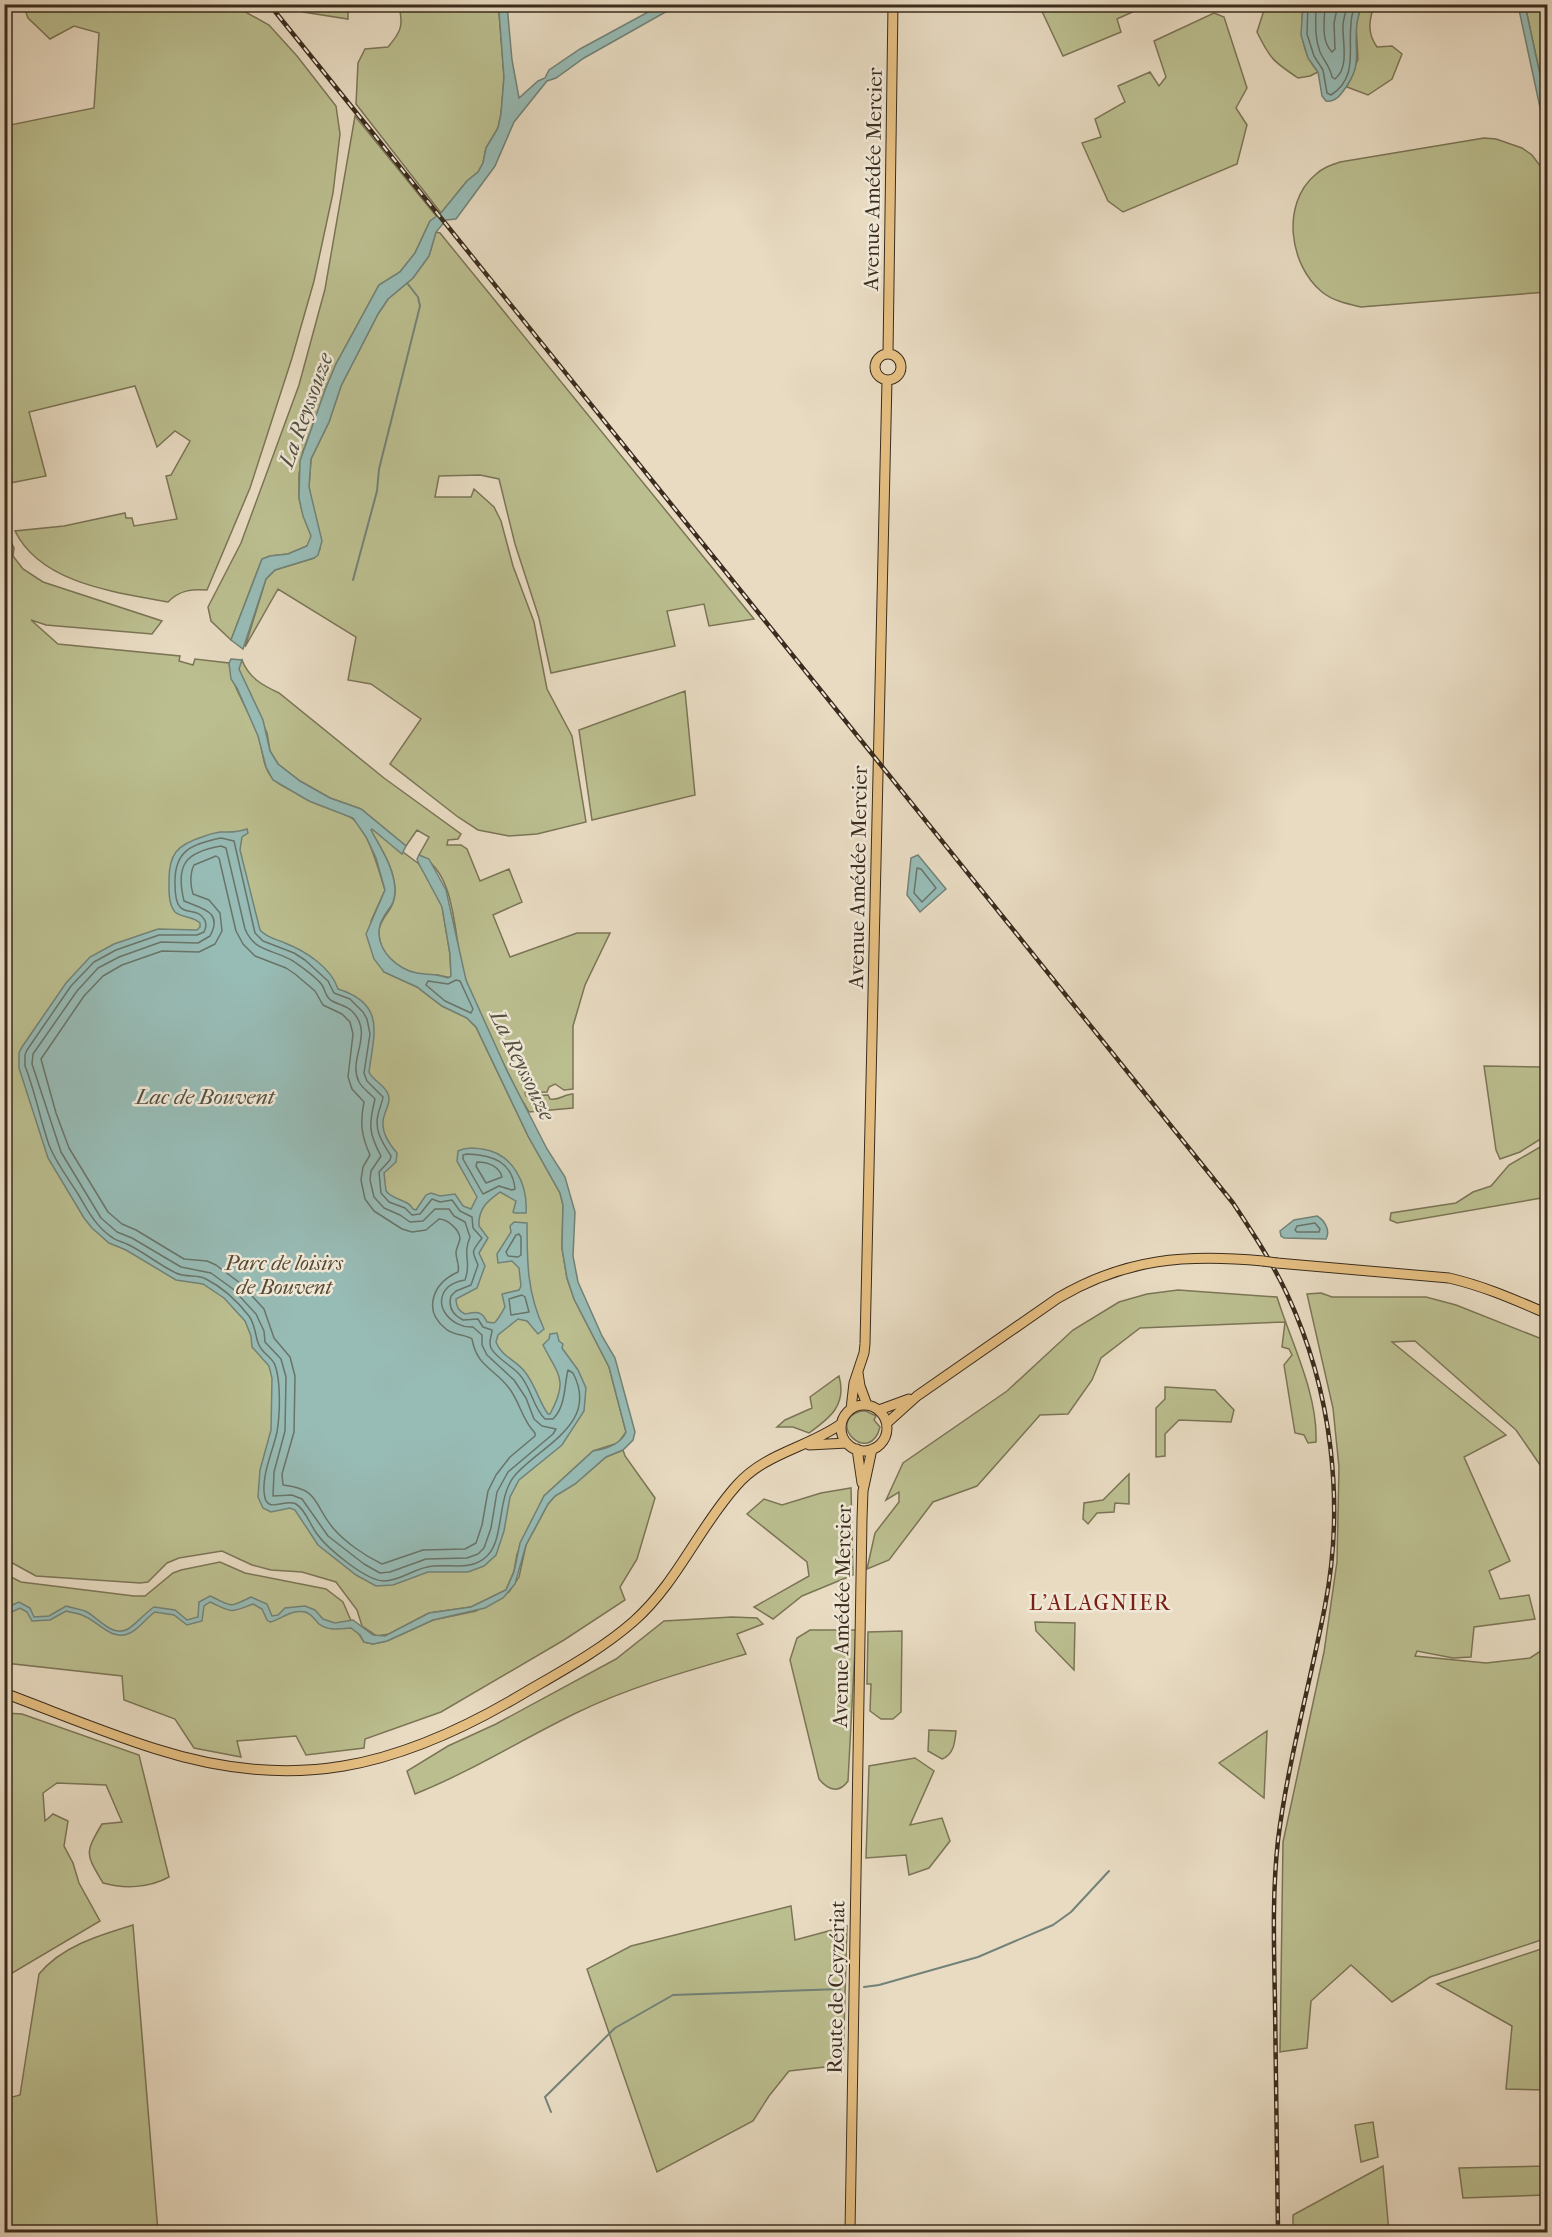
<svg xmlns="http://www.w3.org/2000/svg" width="1552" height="2237" font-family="'IM FELL French Canon',serif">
<rect width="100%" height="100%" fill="#e8dbc2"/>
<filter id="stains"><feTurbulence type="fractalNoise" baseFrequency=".00333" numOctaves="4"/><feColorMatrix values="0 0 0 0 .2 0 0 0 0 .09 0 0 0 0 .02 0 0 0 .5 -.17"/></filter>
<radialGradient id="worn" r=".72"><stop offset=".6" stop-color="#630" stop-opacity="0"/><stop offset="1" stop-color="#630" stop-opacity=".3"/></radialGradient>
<path fill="#bbbe8f" stroke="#7b7556" stroke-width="1.5" d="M23 5H233L269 25 297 56 336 106 340 134 333 193 314 281 292 358 250 488 207 590C191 589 180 590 168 602 116 592 41 584 15 531L64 526 125 513 126 518H132L134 526 177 519 166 476 171 475 190 441 175 431 157 447 135 386 29 412 46 476 5 484V126L94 108 99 33 74 26 50 39 28 18Z
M299 5H348V19L303 12Z
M401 5H496L499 12 504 77 501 114 498 128 486 148 483 163 478 172 467 181 441 213 356 104 358 63 365 49 388 47C400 33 404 26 399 7Z
M1138 5 1139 9 1117 19 1121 32 1063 56 1039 5Z
M1269 5H1303C1301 31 1300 51 1318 72L1310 76 1298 78C1274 62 1270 59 1257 32L1265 7Z
M1361 5H1374C1369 21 1367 33 1377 47L1392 46 1402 54 1392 79 1368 95 1347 87 1358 59 1356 25Z
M1525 5H1547V107Z
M1214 13 1224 17 1247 88 1236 108 1247 125 1237 164 1123 212 1108 201 1082 143 1101 137 1095 119 1125 102 1118 86 1150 72 1159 86 1166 77 1154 41Z
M355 116 437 217 430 221 415 253 400 272 379 285 336 364 325 390 320 409 303 451 299 474V498L302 511 311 532V539L307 546 288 554 270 556 262 559 231 640 211 621 208 607 241 543 299 385 325 289Z
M1484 138 1496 139 1522 148 1532 155 1547 175V292L1361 307C1348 304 1333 301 1322 292 1289 265 1281 204 1315 175 1322 168 1331 165 1340 162Z
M436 232 440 233 754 619 709 626 704 604 667 611 675 646 551 673 539 618 515 544 499 479 480 475 439 476 435 497H471L474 489 494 507 501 521 513 566 534 622 547 689 572 736 586 822 537 834 509 836 478 830 458 817 390 764 421 719 371 684 348 680 356 637 278 589 245 647 266 579 275 570 314 558 320 549 309 487 311 459 329 422 341 386 378 314 388 299 413 278 429 256Z
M4 528 14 548 13 556 23 569 43 582 162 621 152 634 46 625 31 620 58 644 180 656 179 661 193 665 195 659 229 663C232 688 249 710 258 735 263 749 262 766 272 778 278 785 291 790 299 795 315 805 333 809 350 817 368 826 379 872 385 890L371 921 384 972 417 987 442 1006 467 1018 476 1027 528 1136 560 1193 563 1205 562 1248 567 1278 574 1299 609 1367 626 1432 618 1443 593 1451 544 1496 517 1554 514 1571 506 1590 471 1607 429 1613 389 1634 377 1636 362 1626 357 1610 336 1582 302 1572 271 1570 252 1565 222 1551 179 1558 167 1563 148 1582 140 1583 36 1576 5 1559Z
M242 660C249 678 262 685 279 693L384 778 461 834 458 839 448 840 447 845H461L467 849 480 881 509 869 522 902 493 915 510 957 577 933H610L585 985 573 1026V1089L564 1090 555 1084 549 1087 547 1092 525 1093 526 1096 548 1095 550 1099C559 1101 564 1094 573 1094V1108L529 1112 520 1097C501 1058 481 1020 466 980 452 944 460 874 419 855L429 837 417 830 406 846 361 809 330 798 300 781 278 764 270 751 267 733 238 669Z
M685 691 695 795 592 820 579 730Z
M372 829 419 864 428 879 442 906 450 954 451 977C446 978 443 976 438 975 432 975 425 976 419 975 399 969 378 954 379 931 380 915 396 911 395 889 394 867 381 849 371 830Z
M1484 1066 1547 1067V1135L1520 1152 1500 1159 1496 1150Z
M1547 1143V1197L1397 1223 1390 1220 1391 1213 1456 1203 1473 1192 1491 1186 1509 1165Z
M1178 1290 1277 1297C1291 1342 1318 1394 1316 1442L1308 1443 1304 1435 1295 1433 1284 1365 1292 1355 1289 1349 1282 1347 1285 1322 1140 1328 1101 1358 1092 1380 1068 1414 1040 1415 977 1486 933 1502 889 1560 867 1569 875 1533 899 1502V1492L886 1500 903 1463 1007 1391 1073 1330 1119 1302 1147 1294Z
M1321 1293 1332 1297H1426L1456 1305 1547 1341V1475L1516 1430 1415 1341 1392 1342 1506 1435 1464 1457 1510 1561 1489 1571 1500 1599 1529 1595 1535 1619 1474 1627 1471 1657 1453 1658 1417 1651 1415 1656 1486 1663 1530 1658 1547 1647V1938L1430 1977 1392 2002 1351 1965 1311 2001 1307 2048 1280 2052 1283 1842 1324 1652 1337 1562 1339 1467 1333 1408 1307 1294Z
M839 1376C847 1405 830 1418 809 1433L793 1427H777L785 1420 812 1408 810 1397Z
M1165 1387 1215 1390 1234 1410 1231 1422 1179 1420 1165 1434V1456L1156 1457V1408L1165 1399Z
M861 1411H866L876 1416 874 1420 880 1427C870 1467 824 1422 861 1411Z
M623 1450 625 1456 655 1498 637 1559 620 1587 625 1600 564 1640 441 1712 365 1739 364 1748 306 1755 296 1736 237 1741 241 1757 194 1748 175 1719 124 1700 122 1676 5 1663V1574L21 1582 134 1596H145L173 1573 181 1570 220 1562 245 1573 326 1589 343 1602 352 1623 364 1642 373 1644 387 1641 433 1620 476 1611 509 1592 519 1577 526 1545 548 1504 555 1496 575 1484 606 1457Z
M1129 1474V1504L1115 1503 1114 1512 1097 1513 1088 1524 1083 1519 1084 1503 1103 1500Z
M851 1488 853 1575 802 1596 773 1619 754 1607 809 1576 807 1562 747 1514 764 1499 782 1505 821 1493Z
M732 1617 757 1618 763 1624 737 1634 746 1654C687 1671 629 1687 574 1714 521 1740 470 1772 415 1794L407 1771 448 1746 496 1724 616 1659 664 1621Z
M1035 1622 1075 1623 1074 1670 1036 1631Z
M810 1630H856L848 1781C839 1794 828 1790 819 1779L790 1660 797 1638Z
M902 1631 901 1712 893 1719H881L870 1711 871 1684H867L868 1632Z
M5 1713 22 1714 139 1755 169 1877C149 1888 124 1889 103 1883 86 1854 84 1854 102 1824L122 1822 106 1785 57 1783 43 1793 45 1821 53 1814 68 1821 64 1846 73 1863 79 1883 100 1921 9 1975 4 1962Z
M929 1730 956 1731C955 1741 954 1755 942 1759L928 1751Z
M1267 1731 1264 1798 1219 1763Z
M915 1758 934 1771 910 1825 942 1818 950 1841 929 1868 909 1875 906 1855 866 1858 869 1766Z
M791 1906 795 1940 847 1926 843 2065 789 2071 769 2096 753 2121 657 2172 587 1969 631 1946Z
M133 1925 158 2232H5V2099L20 2095 39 1974C62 1946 100 1935 133 1925Z
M1547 1947V2090L1506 2089 1512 2026 1437 1984Z
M1373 2122 1378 2157 1361 2162 1355 2125Z
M1383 2166 1389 2232H1293V2215Z
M1547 2166V2195L1463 2198 1459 2168Z"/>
<path fill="#97bbb5" stroke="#728278" stroke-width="1.5" d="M1303 4 1361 5C1360 11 1358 17 1357 23 1353 54 1365 64 1341 94 1337 99 1333 102 1326 101L1322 96 1318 72 1308 58 1301 35Z
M496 5H507L512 60 519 98 538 81 545 78 549 70 580 49 661 5H678L584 58 556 78 547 81 514 122 495 166 456 219 446 220 436 232 429 256 413 278 388 299 378 314 341 386 329 422 311 459 309 487 322 541 318 555 314 558 275 570 266 579 243 649 231 640 262 559 270 556 288 554 307 546 311 536 303 516 299 498 300 461 325 390 336 364 379 285 400 272 415 253 430 221 441 213 467 181 478 172 483 163 486 148 498 128 501 114 504 77 499 12Z
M1518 5H1525L1547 107V133L1544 126Z
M231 659 242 660 239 669 263 720 270 751 278 764 300 781 330 798 361 809 406 846 402 854 372 829 371 830C381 849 394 867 395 890 395 905 389 907 383 918 372 938 385 958 403 968 419 977 432 972 448 978L451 976 450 954 442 907 419 864 417 859 419 855 429 859 446 890 466 980 507 1071 547 1149 565 1177 575 1212 573 1256 578 1282 602 1336 615 1358 635 1432 633 1440 623 1450 606 1457 575 1484 555 1496 548 1504 526 1545 515 1584 503 1598 485 1608 433 1620 387 1641 373 1644 364 1642 360 1635 351 1628C340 1629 328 1631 319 1624 314 1619 312 1614 305 1612 291 1609 282 1619 270 1622L267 1620 262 1609 253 1604C229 1613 234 1613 210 1602L204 1606 202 1621 187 1625 174 1615 155 1612C146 1618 139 1629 130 1633 112 1642 99 1622 84 1616 79 1613 72 1613 66 1611L50 1620 32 1621 27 1612 20 1608 5 1615V1608L19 1602 30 1608 34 1617 49 1616 66 1606C72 1608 79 1609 85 1611 98 1617 112 1638 128 1629 135 1625 145 1613 154 1607L175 1610 187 1620 198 1617 199 1602 210 1596C233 1606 227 1609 251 1597L267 1604 272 1616 278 1615 285 1608 305 1606 315 1610 323 1619 335 1623 353 1620 373 1635 385 1636 429 1613 471 1607 506 1590 514 1572 520 1543 544 1496 593 1451C606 1449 621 1444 626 1432L609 1367 574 1299 567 1278 562 1248 563 1205 560 1193 528 1136 476 1027 467 1018 442 1006 417 987 384 972 374 959 366 934 385 890 376 858 366 837 353 818 309 801 273 780 266 767 258 736 237 688 231 679 229 663Z
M247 829 248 833 242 837 240 850 260 930C267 938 276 939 285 943 305 951 331 967 338 989 386 1004 374 1033 369 1072 373 1081 384 1084 388 1094 392 1103 383 1113 383 1122 382 1134 390 1145 397 1153L396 1162 384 1173 386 1191C394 1201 408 1199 413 1209L416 1210 426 1195 431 1193 440 1196 455 1194 463 1206 471 1209 477 1197 457 1161 458 1151C466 1147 473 1148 482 1149 513 1153 528 1184 526 1213H515L513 1212 516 1201 500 1192C488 1201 478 1208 479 1226L488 1238 479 1253 485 1266 477 1288 456 1299C456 1306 458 1311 465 1314 476 1312 482 1310 487 1322L494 1323C498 1320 502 1312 505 1307L502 1294 519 1290 521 1286 519 1268 512 1261 498 1263 497 1254 511 1232 510 1226 514 1222 527 1223C527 1262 527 1293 544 1329L538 1334 527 1321 518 1319 498 1335 496 1342C501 1356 517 1361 525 1372 535 1384 539 1402 548 1414H550C569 1379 558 1375 543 1345L549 1339 550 1334 557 1333 559 1341 563 1344 562 1348 578 1370 586 1388 584 1411 562 1445 519 1480 510 1497 504 1531 496 1555 484 1566 468 1572H428L393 1585 376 1586 356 1575 318 1545 295 1510 290 1508 271 1512 263 1508 258 1497 260 1470 271 1430 272 1378 269 1366 252 1347 251 1336 245 1321 224 1298 203 1284 176 1280 126 1250 109 1243 92 1228 84 1218 48 1158 19 1068V1053L22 1047 66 983 90 957 114 944 158 929 197 930 200 927V923C193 916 182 918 175 912 168 904 169 889 169 880 169 854 177 845 202 837 207 835 213 833 220 832 230 832 236 833 247 829Z
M918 855 946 889 920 912 907 895 911 858Z
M1317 1216C1324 1220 1331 1230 1326 1239L1284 1238 1281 1236 1280 1231 1294 1220Z"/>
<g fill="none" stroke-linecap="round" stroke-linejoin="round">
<path stroke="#697469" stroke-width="1.5" d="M1308 4 1307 34 1314 56 1323 70 1327 93 1331 95C1358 78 1348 50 1351 24 1351 17 1353 11 1355 4
M1316 4C1316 21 1314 36 1320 52 1324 61 1330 66 1332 77L1335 79C1350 67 1342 41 1343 24 1344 17 1346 11 1347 4
M1325 4C1325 19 1320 40 1332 52L1335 49 1334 23 1338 4
M221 838 234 841 255 933 263 941 294 953 305 960 328 981 334 993 350 999 363 1012 367 1019 370 1034 364 1073 367 1081 383 1097C382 1103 379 1109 378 1115 374 1131 383 1143 391 1156L390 1160 379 1172 381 1193 389 1202 405 1208 412 1215 420 1214 432 1199 440 1202 452 1200 460 1211 472 1217 473 1228 482 1238C472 1252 471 1249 478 1265L471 1285 456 1291 451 1296C448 1307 453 1315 463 1320L478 1319 483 1327 492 1330C492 1336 488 1341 491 1348 497 1359 511 1365 519 1374 531 1386 533 1408 545 1419H553C566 1406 564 1386 568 1370L573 1373C599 1423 544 1444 516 1474 496 1496 505 1539 487 1556 472 1571 452 1564 433 1566 416 1567 401 1581 384 1581 366 1581 327 1548 317 1534 310 1525 306 1510 296 1504 286 1498 269 1513 265 1498 260 1478 273 1451 277 1432 280 1415 281 1381 275 1365 272 1357 262 1353 259 1345 255 1337 256 1326 249 1316 238 1302 222 1287 206 1279 198 1274 186 1278 176 1273 159 1265 144 1252 127 1244 123 1242 117 1241 113 1238 96 1227 88 1211 78 1194 68 1178 56 1163 49 1145 40 1119 35 1091 25 1066V1055L27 1050 71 986 94 962 116 950 159 935H197L204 932C206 928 207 923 204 919 199 909 186 914 180 907 175 902 175 891 175 884 174 851 191 844 221 838Z
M221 846 226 848 245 929C255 953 274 949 293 961 303 968 315 976 322 985 326 991 325 997 332 1001 339 1005 346 1005 352 1011 375 1035 347 1058 359 1082 363 1089 370 1093 375 1099 369 1124 368 1132 381 1156L371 1171 370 1180 374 1197 384 1208 400 1215 410 1222 423 1221 435 1209H449L454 1216 465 1222 470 1237C462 1256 472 1262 465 1280 459 1281 453 1283 448 1287 430 1305 453 1329 473 1327L482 1335V1345L487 1355 514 1380 526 1398 534 1419 542 1426 556 1429 553 1434 508 1472 497 1492 491 1528 484 1548 478 1554 467 1558 426 1559 390 1572 380 1573 364 1564 328 1536 302 1499 292 1495 273 1496 274 1472 285 1431 286 1377 281 1359 265 1342 264 1331 256 1314 233 1289 211 1273 181 1267 132 1238 117 1232 101 1218 61 1152 32 1064 33 1054 77 991 98 968 119 957 161 942 198 943 210 936C224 911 200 908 184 901 175 864 186 852 221 846Z
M216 856 219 858 236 931 243 944 255 956 286 968 295 974 315 991 323 1005 342 1014 350 1022 353 1034 348 1077 352 1089 364 1102C360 1122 361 1135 370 1155L363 1167 361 1180 365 1199 374 1211 402 1229 412 1232 426 1230 439 1219C447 1219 459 1229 460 1238 460 1242 456 1248 456 1253 456 1260 460 1265 458 1272 433 1283 422 1310 446 1329 454 1336 465 1334 472 1339 477 1367 494 1368 509 1388 520 1402 522 1420 535 1433V1436L510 1457 496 1475 488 1491 482 1525 476 1543 465 1549 423 1550 382 1564C365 1556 345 1542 333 1528 313 1504 320 1489 283 1485L282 1474 294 1432 295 1376 290 1357 274 1338 264 1309 240 1283 216 1265 207 1261 184 1259 136 1230 122 1224 108 1212 69 1148 56 1113 41 1059 84 996 103 976 122 965 162 951 199 952 215 944 222 931 220 913 209 900 193 894C190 885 190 873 194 865Z
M917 868 921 869 936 888 922 902 914 893Z
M456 980 460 981 473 1009 471 1013 445 1001 426 985 428 981 448 984Z
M467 1154C492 1155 512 1161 515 1189L512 1190 499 1186 483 1194 463 1159V1155Z
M477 1162C488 1162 499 1166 502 1177L486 1183 476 1166Z
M1315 1223 1320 1229 1319 1232H1297L1295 1230 1297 1226Z
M519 1234 521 1237V1255L518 1257 508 1256 506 1252 516 1235Z
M522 1295 525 1297 529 1312 511 1315 509 1299Z"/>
<path stroke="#728278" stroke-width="2" d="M353 580 377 491 379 469 420 306 418 297 407 283
M864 1987 879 1985 978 1957 1053 1925 1071 1912 1109 1871
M551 2112 545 2097 615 2028 673 1995 840 1989"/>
<g stroke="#3b2c1d" stroke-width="11">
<path id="major" d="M888 354 893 4
M875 367a13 13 0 1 1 26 0a13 13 0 1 1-26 0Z
M1277 1263 1449 1278C1484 1286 1515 1300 1548 1314
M858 1373 860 1386 867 1405
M841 1428a23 23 0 1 1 46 0a23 23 0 1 1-46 0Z
M851 1409 854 1383 864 1353 865 1344 887 380
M879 1410 909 1399
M887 1423 917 1396 1058 1298C1126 1258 1186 1254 1263 1261
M809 1445 847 1443
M857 1449 862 1483
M4 1693C55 1712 105 1733 156 1749 294 1793 397 1768 519 1696 558 1673 600 1651 634 1621 677 1583 699 1527 737 1485 765 1453 807 1448 841 1424
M850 2232 862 1519 863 1491 872 1449"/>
</g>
<use href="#major" stroke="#e4be81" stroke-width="9"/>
<g stroke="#3b2c1d" stroke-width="4.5">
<path id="rail" d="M269 4 1233 1203C1253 1233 1272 1262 1287 1294 1332 1390 1345 1503 1325 1606 1310 1684 1288 1761 1278 1840 1272 1894 1274 1950 1275 2004 1276 2080 1277 2156 1278 2232"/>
</g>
<use href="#rail" stroke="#f0e8d7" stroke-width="2" stroke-dasharray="7" stroke-linecap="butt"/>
<g stroke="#3b2c1d" stroke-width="11" stroke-linecap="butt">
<path id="major-bridge" d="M1263 1261 1277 1263"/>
</g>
<use href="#major-bridge" stroke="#e4be81" stroke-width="9"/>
</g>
<g text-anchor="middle" stroke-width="5" stroke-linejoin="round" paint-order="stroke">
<g font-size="21" fill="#3b2c1d" stroke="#f0e8d7">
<text transform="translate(873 179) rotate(-89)" y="7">Avenue Amédée Mercier</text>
<text transform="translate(858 877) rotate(-89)" y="7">Avenue Amédée Mercier</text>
<text transform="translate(842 1616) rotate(-89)" y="7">Avenue Amédée Mercier</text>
<text transform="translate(836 1987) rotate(-89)" y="7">Route de Ceyzériat</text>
</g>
<g font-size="21" font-style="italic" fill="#554934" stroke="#f0e8d7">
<text x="284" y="1270">Parc de loisirs<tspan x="284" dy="24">de Bouvent</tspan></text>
</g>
<g font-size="22" font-style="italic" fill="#525043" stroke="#f0e8d7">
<text transform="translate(305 410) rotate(-70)" y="8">La Reyssouze</text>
<text transform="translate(523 1065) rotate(64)" y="8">La Reyssouze</text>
<text x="205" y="1104">Lac de Bouvent</text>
</g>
<g font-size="22" letter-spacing="1.5" fill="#7a1f14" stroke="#f0e8d7">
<text x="1100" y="1610">L'ALAGNIER</text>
</g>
</g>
<rect width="1552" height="2237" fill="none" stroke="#e8dbc2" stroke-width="24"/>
<rect x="6" y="6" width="1540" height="2225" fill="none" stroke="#3b2c1d" stroke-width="3"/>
<rect x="12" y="12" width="1528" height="2213" fill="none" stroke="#3b2c1d" stroke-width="1.5"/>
<rect width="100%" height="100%" filter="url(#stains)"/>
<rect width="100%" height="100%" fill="url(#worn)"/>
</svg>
